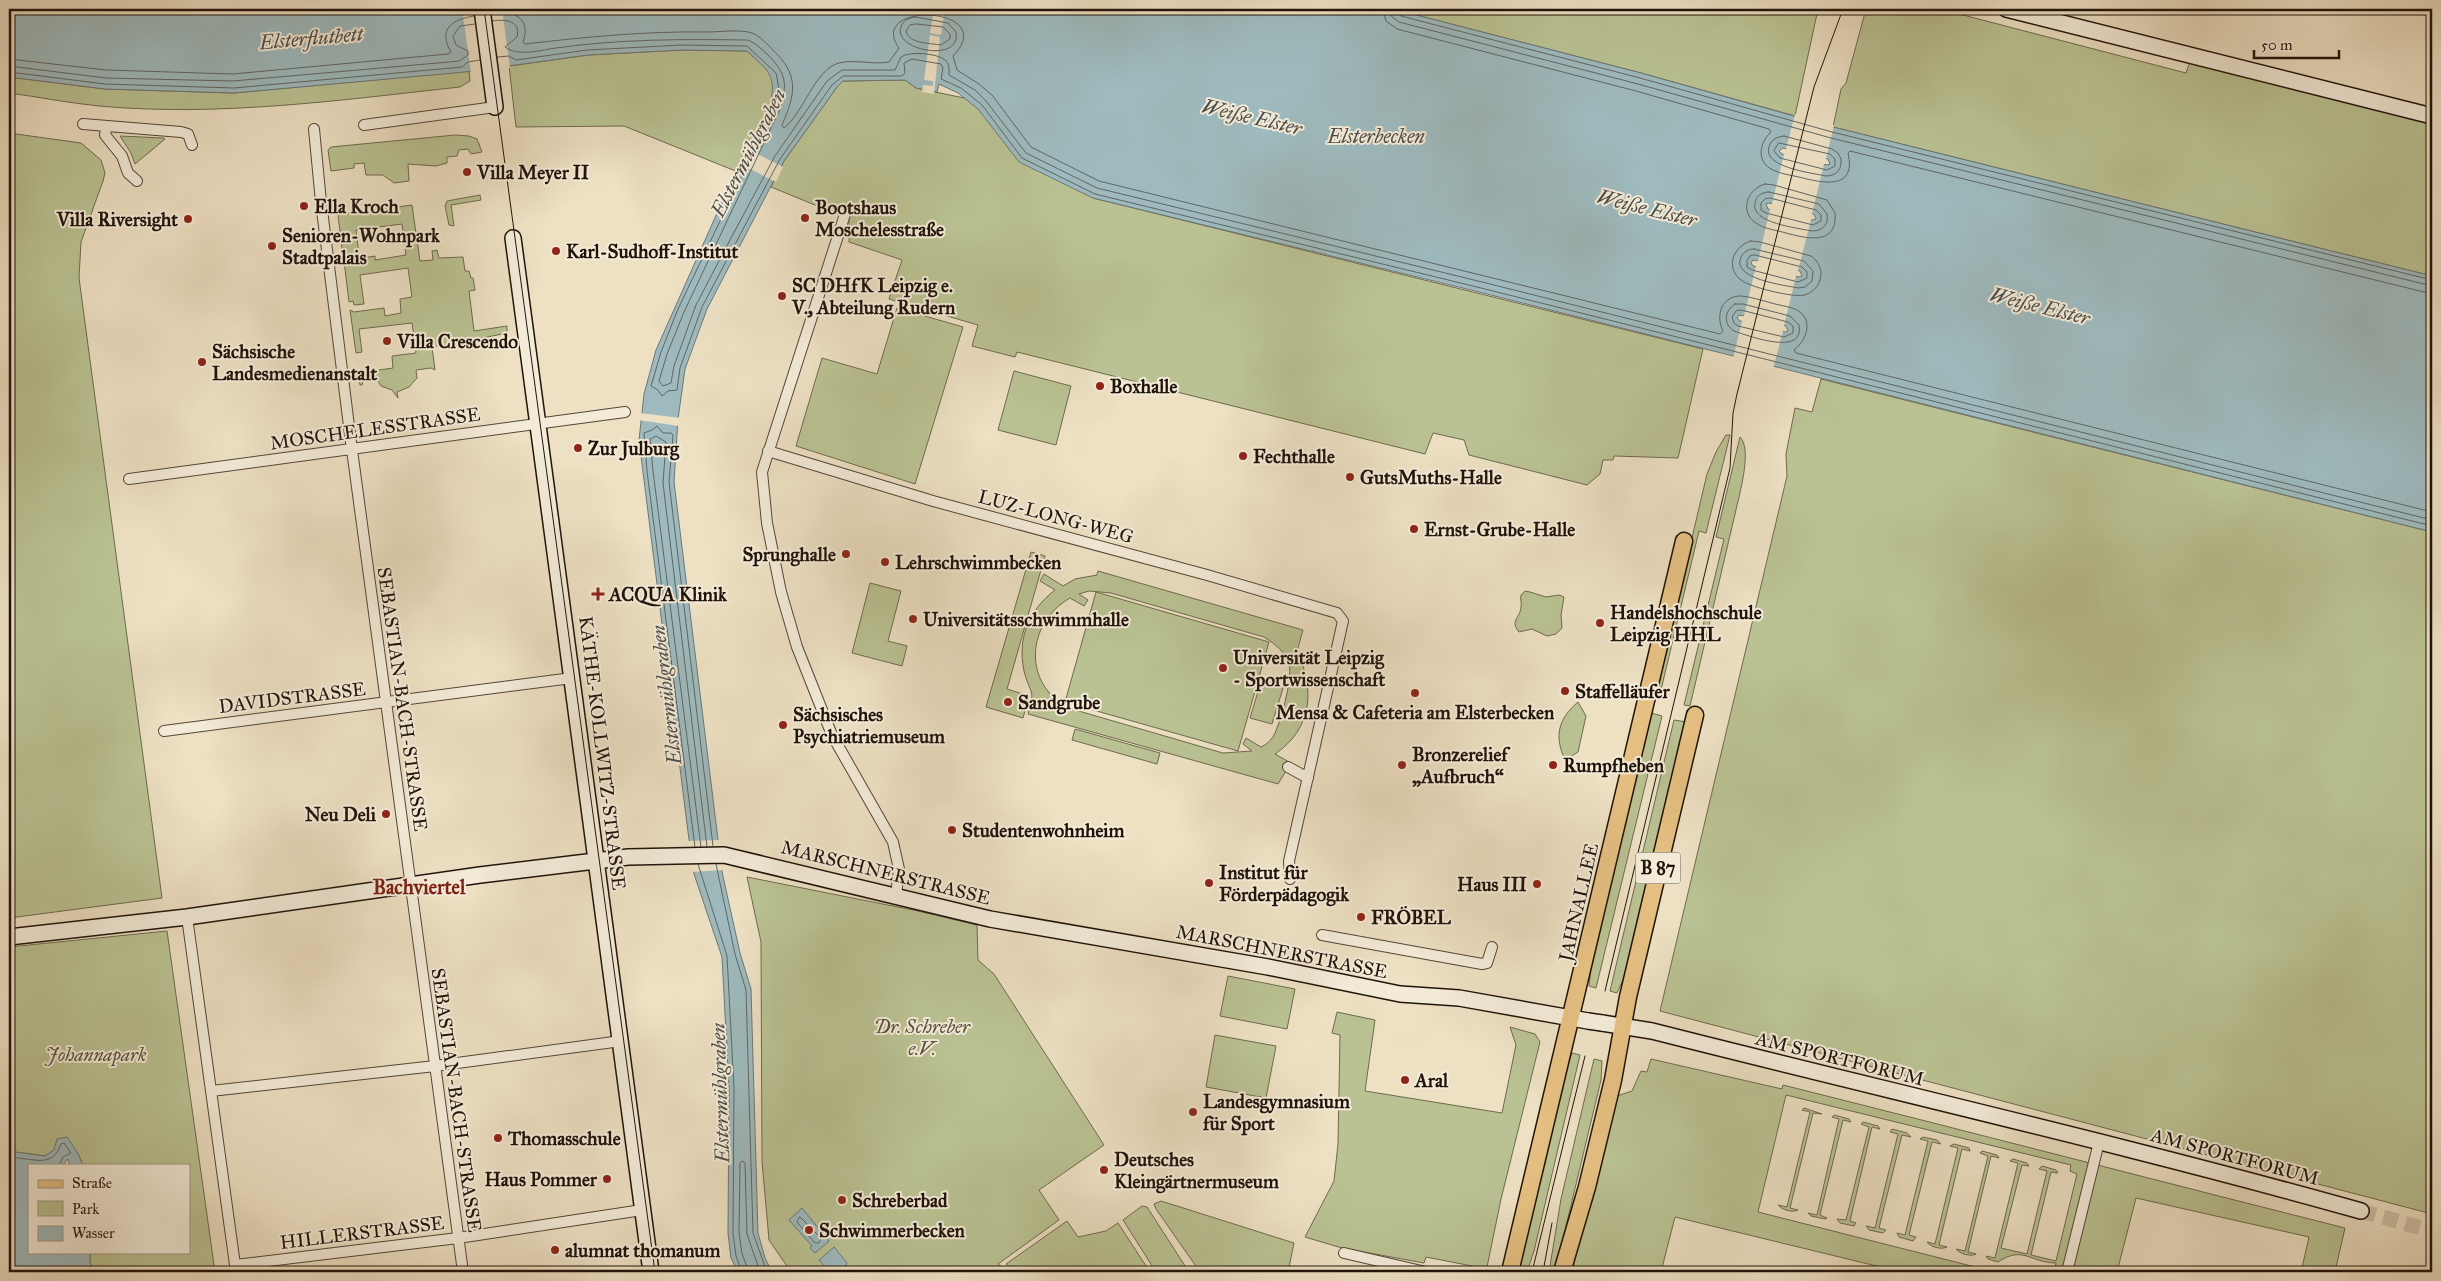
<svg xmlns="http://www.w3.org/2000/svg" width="2441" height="1281" font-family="'IM FELL Great Primer',serif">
<rect width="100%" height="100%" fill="#ede0c3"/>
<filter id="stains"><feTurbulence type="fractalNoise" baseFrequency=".004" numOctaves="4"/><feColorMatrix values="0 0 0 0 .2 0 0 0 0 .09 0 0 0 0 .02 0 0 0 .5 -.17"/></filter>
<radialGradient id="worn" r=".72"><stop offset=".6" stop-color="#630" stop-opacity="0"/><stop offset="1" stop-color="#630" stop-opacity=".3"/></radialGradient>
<path fill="#bac293" stroke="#6d6a4e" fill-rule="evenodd" d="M1393 9H1818L1795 116 1641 73Z
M1866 9H1940L2186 73 2192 56 2432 116V276L1833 127 1841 89 1846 83Z
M682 50 747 51C754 58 768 67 772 75 782 97 748 152 738 172L624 126 516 127 509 66 588 55Z
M469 71 470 81 460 87C341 100 220 117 99 106 69 103 39 97 9 93V77L105 89 234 93Z
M905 80 916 88 969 99 1093 198 1703 349 1678 458 1614 456 1613 460H1603L1600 474 1587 485 1469 455 1464 440 1433 433 1425 454 1017 352 1015 357 972 346 978 325 889 299 902 260 849 242V219L771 187 784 161 837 87 843 81Z
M9 133 81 143 101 160 105 173 103 181 81 242 79 278 162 898 9 918Z
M455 135 469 136 477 139 482 152 471 154 468 149 459 150 457 156 447 157V163L436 166 408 164 409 181 394 183 383 175H366L364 163 354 164V168L331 171 328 150 331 147Z
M120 136 163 138 165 139 135 164 131 153Z
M480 195 481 200 451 205 454 226 449 225 445 206 447 201Z
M412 205 420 261 433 260 432 251 437 250 439 258 463 257 465 271H469L471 278H473L475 290 469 291 474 331 507 326V333L468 341V346L457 347 456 343 432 347 435 370 431 368 416 370 417 378 409 387 397 392 398 398 392 390 381 386 374 375 365 376 362 385H360L358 373 393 368 392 356 416 353 412 323 359 329 362 352 356 353 350 310 354 312 384 308 385 316 401 313 400 299 412 297 408 268 360 275 364 304 354 305 353 301 349 302 344 261 375 256V260L406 255 402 224 356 230 359 254 343 256 338 215Z
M897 308 963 327 915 484 796 446 822 358 877 374Z
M1014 371 1071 386 1056 445 998 430Z
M1821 379 2432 532V1214L1660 1011 1787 476 1786 454 1795 408 1812 412Z
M1726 435H1730L1706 533 1699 531 1660 694 1655 695 1707 474 1716 452Z
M1740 437C1751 448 1742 483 1739 497L1690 706 1684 705 1724 539 1716 537Z
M1031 552 1045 556 1007 689 1029 696 1023 718 986 707Z
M1098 571 1303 630 1297 651C1315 689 1313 728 1275 754L1291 763 1278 784 1028 714C1036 688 1030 695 1024 671 1017 638 1029 610 1055 590L1040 581 1044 574 1063 586 1075 579 1097 575ZM1089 591 1111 593 1264 637C1275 644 1286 652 1289 665 1293 678 1280 725 1273 737 1270 741 1266 745 1261 747L1246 738 1243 744 1252 751 1223 753 1072 709C1022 687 1025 624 1070 598L1084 606 1088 600 1079 594Z
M870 583 901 591 888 641 907 646 902 666 852 653Z
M1096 592 1269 642 1238 751 1065 702Z
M1530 592 1546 597 1559 595 1564 597 1561 615 1562 628 1556 634 1547 636 1532 629 1519 632C1510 621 1519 619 1521 608 1522 604 1520 599 1521 595L1525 591Z
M1262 678 1284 685 1272 724 1250 718Z
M1578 702 1586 716 1578 752 1565 760C1554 736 1558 719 1578 702Z
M1651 713 1662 716 1596 988 1589 986 1591 968Z
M1674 720 1687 722 1627 971 1617 993 1610 991Z
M1075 729 1160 753 1157 764 1072 740Z
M747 877 918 911 977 925 978 960 994 974 1104 1145 1039 1190 1059 1220 998 1264 1008 1272H791L769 1240 762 1161 761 942Z
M167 931 215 1272H96L90 1263V1252H189V1165H83L77 1152 54 1150 45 1156 15 1152 9 1154V947Z
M1228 976 1295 989 1287 1029 1220 1016Z
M1337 1012 1375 1020 1365 1091 1502 1113 1516 1045 1510 1027 1535 1034 1540 1042 1501 1199 1486 1272H1471L1472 1266 1426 1257 1424 1263 1342 1248 1305 1237 1334 1181 1338 1144 1340 1035 1332 1033Z
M1215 1035 1276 1046 1266 1098 1206 1087Z
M1572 1053 1580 1055 1534 1251 1527 1272H1518L1565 1073Z
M1594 1059 1602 1061 1601 1080 1555 1272H1549L1561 1199Z
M1651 1059 1782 1089 1783 1085C1971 1132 2158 1181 2345 1228L2335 1272H2301L2309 1237 2136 1198 2117 1272H2054L2056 1263C2031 1263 2023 1245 1998 1262L1988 1259 1986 1256 1995 1258 2018 1163 2010 1161 2013 1159 2027 1163 2029 1166 2022 1165 2001 1248 2027 1254 2047 1171 2039 1169 2042 1166 2056 1170 2058 1173 2051 1172 2031 1255 2056 1261 2077 1174 2070 1171 2071 1165 1786 1095 1758 1212 1995 1272H1901L1675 1217 1661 1272H1572L1614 1097 1632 1091 1641 1071 1647 1072Z
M1804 1108 1822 1114 1813 1113 1790 1208 1798 1210C1793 1213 1782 1210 1778 1205L1787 1207 1810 1112 1802 1110Z
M1834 1115 1849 1119 1851 1122 1843 1120 1820 1215 1827 1218 1825 1219 1811 1216 1808 1213 1817 1215 1839 1119 1832 1117Z
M1863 1122 1878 1126 1880 1129 1872 1127 1850 1221 1856 1223 1854 1226 1840 1223 1837 1219 1846 1220 1869 1127 1861 1124Z
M1892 1129 1907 1133 1911 1137 1902 1135 1879 1228 1886 1230 1883 1233 1869 1230 1866 1226 1875 1228 1898 1134 1890 1132Z
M1923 1137 1937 1140 1941 1144 1932 1142 1909 1235 1916 1237 1913 1241 1899 1237 1897 1233 1905 1235 1928 1141 1920 1139Z
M1954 1144 1969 1148 1970 1151 1962 1149 1939 1245 1947 1247C1942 1250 1930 1247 1927 1242L1935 1244 1958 1148 1950 1146Z
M1982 1151 1997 1155 1999 1158 1991 1156 1968 1252 1976 1254C1971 1257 1960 1254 1956 1249L1965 1251 1988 1156 1980 1153Z
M1161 1201 1294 1243 1288 1272H1200L1156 1209 1154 1204Z
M1142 1206 1147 1207 1189 1272H1156L1123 1220Z
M1067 1221 1078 1237 1106 1231 1118 1223 1150 1272H1016L1006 1264Z"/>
<path fill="#9ebabe" stroke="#6c7776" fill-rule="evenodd" d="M9 9H1393L1641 73 1833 127 2432 276V532L1475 291 1093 198 1019 162 978 109 958 93 939 84 937 92 916 88 905 80 843 81 837 87 784 161 707 309 685 369 678 419 674 482 722 872 740 953 751 989 758 1233 765 1258 772 1272H738L731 1258 728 1233 729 1088 722 957 694 874 688 832 639 440 644 394 656 350 722 202 770 105C777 74 768 71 747 51L682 50 588 55 465 72 234 93 105 89 9 77ZM1783 148 1828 159 1830 164 1827 165 1782 154 1779 151ZM1769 203 1814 214 1816 219 1813 220 1768 209 1766 204ZM1753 260 1800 271 1802 276 1799 277 1753 266 1751 263ZM1739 315 1786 326 1788 331 1785 332 1740 321 1737 318Z
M67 1137 77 1152 83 1165H70L68 1159 63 1165H29V1252H90V1263L96 1272H9V1154L15 1152 45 1156 54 1150 57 1139Z
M802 1208 829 1241 815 1253 810 1248 812 1246 789 1220Z
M834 1247 847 1263 844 1268 848 1272H830L819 1260Z"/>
<path fill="#ede0c3" d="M462 9H502L510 68 471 73Z
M934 9H945L941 35 930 33Z
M930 35 940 37 934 94 922 92 923 85 933 86V81L924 80Z
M1795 114 1834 125 1826 159 1828 162 1783 150 1786 149Z
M748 149 783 167 776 182 740 164Z
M1783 151 1827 163 1824 164 1812 214 1814 217 1769 205 1772 204 1784 154Z
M1769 207 1813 218 1811 220 1798 271 1799 274 1755 262 1758 261 1770 209Z
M1755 264 1799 275 1796 276 1784 326 1786 329 1741 317 1744 316 1756 266Z
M1741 319 1785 330 1783 331 1773 369 1733 359 1742 321Z
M639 413 681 418 679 426 638 420Z
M720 840 724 870 691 872 686 841Z"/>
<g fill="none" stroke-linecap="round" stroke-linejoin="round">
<path stroke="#5f6664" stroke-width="1" d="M1383 9 1386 21 1397 29 1636 91 1769 129 1771 132C1759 143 1756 162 1773 170 1781 174 1790 175 1799 177 1822 183 1857 191 1848 153L1850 151 2432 294
M1390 9 1392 17 1399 22 1638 84 1831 138 2432 286
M1396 9 1397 13 1401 16 1640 78 1832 132 2432 280
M491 13C512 10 532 17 523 42L525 44C586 37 646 31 707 32 721 32 739 29 752 33 760 36 767 44 773 50 799 75 796 93 782 125L784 128C803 114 815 69 839 63 855 59 873 65 889 62L899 48C865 0 1002 6 953 56L957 70 979 84 992 95 1031 147 1099 181 1720 334 1723 331C1715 315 1722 295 1742 296 1751 297 1760 300 1768 302 1777 305 1787 306 1795 309 1814 318 1808 339 1794 350L1796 353 2432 512
M916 17 948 23 956 32C962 64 892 50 901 27 903 20 909 18 916 17Z
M492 21C505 19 521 20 517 37L505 47C518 57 541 50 556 48 619 39 684 39 747 40 755 42 761 49 767 54 786 73 788 83 780 109L684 312 667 354 659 381 663 386 671 383 674 366 696 305 731 238 775 156 827 81 842 70H895L901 57C909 51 937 53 945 60 950 64 949 70 949 75L975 90 986 101 1026 153 1097 188 1478 281 2432 520
M917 24 943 27 950 34V39L941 45C930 43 909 44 906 31L910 25Z
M497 57 509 56 516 60 587 50 682 45 747 46 776 73 779 89 775 106 678 309 661 352 651 386 658 390 662 396 668 391 677 390 680 368 702 307 780 159 832 85 843 76H902L905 73 904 63 912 59 941 64 943 68 941 79 961 88 982 105 1022 158 1095 194 1477 287 2432 526
M9 59 106 70 233 74 448 54 451 52C437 29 453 19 474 16
M9 66 106 78 233 81 449 62 459 61 468 55V51L456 45 453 36 460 26 475 24
M9 72 105 84 234 88 462 67 468 62 480 60
M1784 136 1832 149 1838 153 1841 159C1842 169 1837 176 1826 176 1812 173 1762 167 1769 147 1771 139 1777 137 1784 136Z
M1779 143 1830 154 1835 159V166L1827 170 1780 158 1774 151Z
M1765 184 1774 185 1827 200 1835 213C1838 247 1805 238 1786 233 1776 230 1764 229 1756 223 1739 212 1747 189 1765 184Z
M1769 192 1819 204 1827 214C1829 224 1823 231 1812 231 1798 228 1750 223 1755 203 1756 196 1762 192 1769 192Z
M1770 198 1816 210 1821 215V221L1813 225 1766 213 1761 210V203L1765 199Z
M1751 241 1760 242 1811 256C1819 262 1823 270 1820 280 1818 287 1812 293 1804 295 1794 298 1749 287 1741 280 1725 268 1733 246 1751 241Z
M1754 249 1804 261 1813 271 1812 281 1805 287 1798 288C1784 285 1731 279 1741 257 1744 251 1749 249 1754 249Z
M1755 255 1802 267 1807 272V278L1798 282 1752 270 1747 267V260L1750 256Z
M1735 304H1743L1790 316 1799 325C1805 357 1749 336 1734 331 1723 324 1724 311 1735 304Z
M1741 310 1788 322 1793 326V333L1784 337 1738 326 1734 323 1732 317 1736 311Z
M695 847 647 471 644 433 652 430 657 426 663 433H671L673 435 669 482 713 846
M701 847 653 471 650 439 656 436 666 442 663 483 707 847
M698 864 727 956 734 1088 733 1233 736 1256 742 1272
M716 864 735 954 746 990 753 1233 767 1272
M9 1158C30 1156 52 1171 61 1144L64 1143 71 1153 63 1157 59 1165
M800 1217 821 1238 819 1243H815L797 1222Z
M749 1272 742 1254 739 1232 740 1163 742 1161 745 1163 747 1234 760 1272"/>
<path stroke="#cec1a7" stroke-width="15" stroke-dasharray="15 8" stroke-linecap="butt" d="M2361 1211 2432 1231"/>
<g stroke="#534638" stroke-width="12">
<path id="street" d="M83 124 181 132 188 134 192 145
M364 125 495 107
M106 127 105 135 122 156 128 173 137 181
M314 129 321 202 352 450 463 1272
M846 211 762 472 767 523 781 592 797 647 832 735 893 842 899 869 896 896
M768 451 933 501 1207 575 1337 613 1343 621 1289 861 1290 879
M129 479 625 412
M164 731 572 678
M1288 767 1308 778
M187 917 236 1272
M1322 935 1482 964 1487 963 1492 947
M211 1091 435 1066 621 1041
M1344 1253 1426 1272
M235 1265 458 1238 642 1210
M2067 1272 2099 1142"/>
</g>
<g stroke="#20130a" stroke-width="18">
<path id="secondary" d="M482 9 495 107
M2006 9 2432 116
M513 238 651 1272
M9 937 187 917 480 875 628 857 724 855 990 919 1268 967 1400 994 1459 998 1588 1021
M1602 1023 1652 1031C1888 1091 2126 1145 2361 1211"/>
</g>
<g stroke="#20130a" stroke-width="19">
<path id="primary" d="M1510 1272 1684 541
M1562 1272 1587 1187 1613 1080 1628 997 1695 715"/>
</g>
<use href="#street" stroke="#f3ebd8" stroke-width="10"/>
<use href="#secondary" stroke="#f3ebd8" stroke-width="15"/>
<use href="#primary" stroke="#e6c082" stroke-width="16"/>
<path stroke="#20130a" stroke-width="1" d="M484 9 655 1272
M1605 991 1730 468 1733 413 1737 394 1814 87 1843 9
M1532 1272 1585 1056
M1543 1272 1552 1223"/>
<g stroke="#20130a" stroke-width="18" stroke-linecap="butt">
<path id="secondary-bridge" d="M1588 1021 1602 1023"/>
</g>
<use href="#secondary-bridge" stroke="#f3ebd8" stroke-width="15"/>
</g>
<g fill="#8f2418" stroke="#f3ebd8" stroke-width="2">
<circle cx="467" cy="172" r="5"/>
<circle cx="304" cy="206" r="5"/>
<circle cx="805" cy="218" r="5"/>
<circle cx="188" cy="219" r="5"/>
<circle cx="272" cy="246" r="5"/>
<circle cx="556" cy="251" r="5"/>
<circle cx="782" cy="296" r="5"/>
<circle cx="387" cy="341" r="5"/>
<circle cx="202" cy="362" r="5"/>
<circle cx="1100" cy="386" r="5"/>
<circle cx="578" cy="448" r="5"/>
<circle cx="1243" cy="456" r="5"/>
<circle cx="1350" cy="477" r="5"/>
<circle cx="1414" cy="529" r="5"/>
<circle cx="846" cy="554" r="5"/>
<circle cx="885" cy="562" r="5"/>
<path d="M595.5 586.5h5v5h5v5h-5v5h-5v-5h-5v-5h5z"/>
<circle cx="913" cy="619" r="5"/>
<circle cx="1600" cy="623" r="5"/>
<circle cx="1223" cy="668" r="5"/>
<circle cx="1565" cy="691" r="5"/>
<circle cx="1415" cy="693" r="5"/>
<circle cx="1008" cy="702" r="5"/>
<circle cx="783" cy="725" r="5"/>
<circle cx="1402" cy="765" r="5"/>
<circle cx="1553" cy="765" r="5"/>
<circle cx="386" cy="814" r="5"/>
<circle cx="952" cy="830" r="5"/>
<circle cx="1209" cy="883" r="5"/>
<circle cx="1537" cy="884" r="5"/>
<circle cx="1361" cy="917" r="5"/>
<circle cx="1405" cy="1080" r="5"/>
<circle cx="1193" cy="1112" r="5"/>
<circle cx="498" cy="1138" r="5"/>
<circle cx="1104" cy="1170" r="5"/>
<circle cx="607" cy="1179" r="5"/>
<circle cx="842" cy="1200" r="5"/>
<circle cx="809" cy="1230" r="5"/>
<circle cx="555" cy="1250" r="5"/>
</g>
<g text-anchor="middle" stroke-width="4" stroke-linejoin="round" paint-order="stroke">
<rect fill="#f3ebd8" stroke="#5f5448" stroke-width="1" x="1635.5" y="852.5" width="45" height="31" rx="4"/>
<g font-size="18" font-weight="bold" fill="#20130a">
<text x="1658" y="874">B 87</text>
</g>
<g font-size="19" font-weight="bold" fill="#20130a" stroke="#f3ebd8" text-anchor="start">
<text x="477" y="179">Villa Meyer II</text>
<text x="314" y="213">Ella Kroch</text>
<text x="815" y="214">Bootshaus<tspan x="815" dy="22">Moschelesstraße</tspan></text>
<text x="178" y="226" text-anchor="end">Villa Riversight</text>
<text x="282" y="242">Senioren-Wohnpark<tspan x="282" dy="22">Stadtpalais</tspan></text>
<text x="566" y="258">Karl-Sudhoff-Institut</text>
<text x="792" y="292">SC DHfK Leipzig e.<tspan x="792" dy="22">V., Abteilung Rudern</tspan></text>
<text x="397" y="348">Villa Crescendo</text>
<text x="212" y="358">Sächsische<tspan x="212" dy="22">Landesmedienanstalt</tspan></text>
<text x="1110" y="393">Boxhalle</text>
<text x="588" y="455">Zur Julburg</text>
<text x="1253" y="463">Fechthalle</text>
<text x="1360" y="484">GutsMuths-Halle</text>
<text x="1424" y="536">Ernst-Grube-Halle</text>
<text x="836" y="561" text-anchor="end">Sprunghalle</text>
<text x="895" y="569">Lehrschwimmbecken</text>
<text x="609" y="601">ACQUA Klinik</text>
<text x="1610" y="619">Handelshochschule<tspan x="1610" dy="22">Leipzig HHL</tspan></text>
<text x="923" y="626">Universitätsschwimmhalle</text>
<text x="1233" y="664">Universität Leipzig<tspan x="1233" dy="22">- Sportwissenschaft</tspan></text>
<text x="1575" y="698">Staffelläufer</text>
<text x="1018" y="709">Sandgrube</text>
<text x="1415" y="719" text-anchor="middle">Mensa &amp; Cafeteria am Elsterbecken</text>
<text x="793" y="721">Sächsisches<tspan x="793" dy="22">Psychiatriemuseum</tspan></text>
<text x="1412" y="761">Bronzerelief<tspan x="1412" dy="22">„Aufbruch“</tspan></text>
<text x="1563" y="772">Rumpfheben</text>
<text x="376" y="821" text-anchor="end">Neu Deli</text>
<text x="962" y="837">Studentenwohnheim</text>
<text x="1219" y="879">Institut für<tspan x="1219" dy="22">Förderpädagogik</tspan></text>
<text x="1527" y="891" text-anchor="end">Haus III</text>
<text x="1371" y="924">FRÖBEL</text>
<text x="1415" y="1087">Aral</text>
<text x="1203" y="1108">Landesgymnasium<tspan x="1203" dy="22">für Sport</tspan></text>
<text x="508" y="1145">Thomasschule</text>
<text x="1114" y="1166">Deutsches<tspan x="1114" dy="22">Kleingärtnermuseum</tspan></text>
<text x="597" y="1186" text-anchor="end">Haus Pommer</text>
<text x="852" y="1207">Schreberbad</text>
<text x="819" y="1237">Schwimmerbecken</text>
<text x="565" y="1257">alumnat thomanum</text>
</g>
<g font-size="19" fill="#20130a" stroke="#f3ebd8">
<text transform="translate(375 428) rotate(-8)" y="7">MOSCHELESSTRASSE</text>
<text transform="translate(1056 516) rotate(15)" y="7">LUZ-LONG-WEG</text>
<text transform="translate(292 697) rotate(-7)" y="7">DAVIDSTRASSE</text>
<text transform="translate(403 699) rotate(82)" y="7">SEBASTIAN-BACH-STRASSE</text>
<text transform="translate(603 753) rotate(83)" y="7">KÄTHE-KOLLWITZ-STRASSE</text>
<text transform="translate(886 872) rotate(14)" y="7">MARSCHNERSTRASSE</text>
<text transform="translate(1578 902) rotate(-77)" y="7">JAHNALLEE</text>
<text transform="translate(1282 951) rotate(11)" y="7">MARSCHNERSTRASSE</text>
<text transform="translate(1840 1058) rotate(14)" y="7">AM SPORTFORUM</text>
<text transform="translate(457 1100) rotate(82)" y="7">SEBASTIAN-BACH-STRASSE</text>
<text transform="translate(2235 1156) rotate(15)" y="7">AM SPORTFORUM</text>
<text transform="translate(362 1232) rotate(-7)" y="7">HILLERSTRASSE</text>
</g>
<g font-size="19" font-style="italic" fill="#56503a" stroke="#f3ebd8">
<text x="922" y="1033">Dr. Schreber<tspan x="922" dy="22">e.V.</tspan></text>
<text x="96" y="1061">Johannapark</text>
</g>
<g font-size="20" font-style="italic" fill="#4c4d49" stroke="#f3ebd8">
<text transform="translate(311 38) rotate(-5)" y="7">Elsterflutbett</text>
<text transform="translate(1252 117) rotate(13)" y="7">Weiße Elster</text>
<text x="1376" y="143">Elsterbecken</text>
<text transform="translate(748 153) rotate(-63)" y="7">Elstermühlgraben</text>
<text transform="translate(1647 208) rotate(14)" y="7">Weiße Elster</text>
<text transform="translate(2040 306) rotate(14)" y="7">Weiße Elster</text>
<text transform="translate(666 695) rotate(-97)" y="7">Elstermühlgraben</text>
<text transform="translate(720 1093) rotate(-92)" y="7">Elstermühlgraben</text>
</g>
<g font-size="20" font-weight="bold" fill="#7a1f14" stroke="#f3ebd8">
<text x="419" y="894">Bachviertel</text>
</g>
</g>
<rect width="2441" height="1281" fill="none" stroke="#ede0c3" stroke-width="30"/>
<rect x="10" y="10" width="2421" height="1261" fill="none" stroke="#20130a" stroke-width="2.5"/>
<rect x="15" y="15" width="2411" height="1251" fill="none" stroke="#20130a"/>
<rect x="28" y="1164" width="162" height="90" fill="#f3ebd8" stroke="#9f9586"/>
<rect x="38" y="1180" width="25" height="8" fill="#e6c082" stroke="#9f9586"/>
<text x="72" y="1188" font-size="15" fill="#20130a">Straße</text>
<rect x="38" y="1201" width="25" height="15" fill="#bac293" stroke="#9f9586"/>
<text x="72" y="1214" font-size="15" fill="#20130a">Park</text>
<rect x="38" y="1226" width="25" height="15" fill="#9ebabe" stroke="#9f9586"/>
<text x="72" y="1238" font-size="15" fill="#20130a">Wasser</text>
<path d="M2254 50v8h85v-8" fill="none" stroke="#20130a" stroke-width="2.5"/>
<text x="2261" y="50" font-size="15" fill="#20130a" stroke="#f3ebd8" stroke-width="4" paint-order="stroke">50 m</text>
<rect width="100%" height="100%" filter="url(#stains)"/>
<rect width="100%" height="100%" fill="url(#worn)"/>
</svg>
